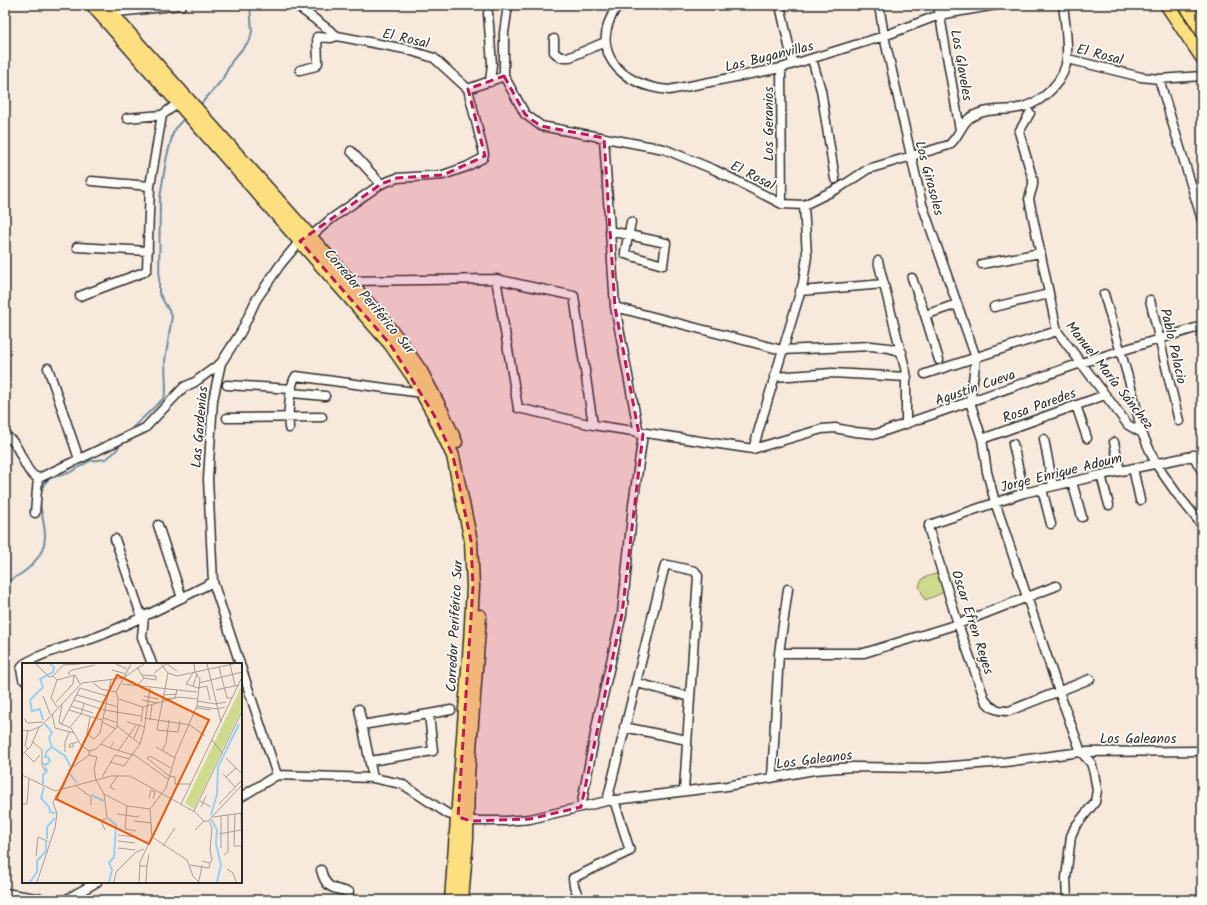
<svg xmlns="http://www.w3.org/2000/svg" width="1207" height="905" font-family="Kalam,sans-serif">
<rect width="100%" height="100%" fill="#f8e9dd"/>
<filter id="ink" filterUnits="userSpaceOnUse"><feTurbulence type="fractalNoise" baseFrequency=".025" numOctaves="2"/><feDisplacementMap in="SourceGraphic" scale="8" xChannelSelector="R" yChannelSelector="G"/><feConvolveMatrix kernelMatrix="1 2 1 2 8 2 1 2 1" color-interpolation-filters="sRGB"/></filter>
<g filter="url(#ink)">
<path fill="#cfda8d" stroke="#7d825c" d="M667 5H696L669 12Z
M938 573 945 592 925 600 919 586 923 578Z"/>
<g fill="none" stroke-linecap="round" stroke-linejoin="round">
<path stroke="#6b8ea4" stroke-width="2" d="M199 106 222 80 232 61 250 40 252 31 250 5
M127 433 164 398 166 390 165 361 172 316 159 293 160 198 166 160 173 133 178 125 185 118
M40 494 44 484 50 478 69 473 90 461 106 459 115 452 122 442
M5 582C24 575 45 558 45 536 45 523 40 511 40 499"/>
<g stroke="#2b2b2b" stroke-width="11">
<path id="minor" d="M296 5 337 36 405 49 434 58 468 89 504 76 525 114 541 126 664 149 715 170 782 204 804 205 839 188 868 169 949 145C960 136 961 123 971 117 987 107 1006 112 1023 107 1043 102 1066 80 1067 57 1068 40 1065 22 1063 5
M618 5C586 51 621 86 669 90L781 68 884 36 939 15 996 5
M780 5 793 64
M879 5 884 36 922 204 974 352
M938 5 960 130
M108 13 182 5
M488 13 492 64 490 82
M554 39V52L560 57H570L605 42
M812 59 821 90 835 179
M1068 59 1141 77 1159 79 1202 76
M781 68 782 204
M300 70 316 66 318 63 317 37 331 38 337 36
M504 76V33L508 5
M1159 79 1202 220
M1030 113 1019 132 1033 180V185L1029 199 1057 331 1128 425 1142 433 1156 464 1177 494 1202 525
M127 118 162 115
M604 138 610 231 666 243 663 265 625 254V252L631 222
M351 151 381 184
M91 181 150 186
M610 231 615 307 639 434
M77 247 148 251
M878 261 906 372V424
M982 264 1040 253
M912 278 925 315
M496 279 518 408 593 425
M349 281 496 279 574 296 593 425 753 449 822 429 835 428 855 432 876 434 1081 363 1202 326
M800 291 884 284
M1104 294 1134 398 1142 433
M80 296 144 272 147 269 150 186 162 115 177 104
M1150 300 1179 421
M615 307 782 350 871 346 889 348 902 352
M994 307 1049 294
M976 358 970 402 982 439 987 472 995 502 1059 692 1081 752 1091 763 1094 773 1097 790 1095 802 1075 827 1071 836 1066 878 1067 900
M939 360 925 315 957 304
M48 368 79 459
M925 374 1057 331
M774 377 832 373 907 377
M227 385 292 389
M292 393 325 396
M1076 405 1087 438
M227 418 322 417
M289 428C288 417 289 385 296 376L422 393
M5 436C21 441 23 475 39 478L145 428 184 387 195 382 221 363
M982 439 1105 395
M1044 439 1053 486
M1114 442 1120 471
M1013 444 1024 493
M753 449 803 283 807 256 804 205
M1193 455 1202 471
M1133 468 1140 500
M1101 475 1109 505
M1072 482 1082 517
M1042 489 1051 524
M35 513 38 478
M158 525 182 598
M115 539 140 612 144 616 142 637 152 664
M779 653H864L958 624 1056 586
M24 664C47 650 73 646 99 636 138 621 175 601 213 582
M240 664 213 582 208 479 213 400 221 363 241 332 256 300 280 265 300 241 310 237 331 219 381 184 397 178 443 175 466 167 483 158 484 154 468 89
M23 665 21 669 23 679
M241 667 277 775
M1090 679 1009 711C998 711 991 709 985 700L958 624 929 530V525L1024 493 1101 475 1202 454
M637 683 690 697
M359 709 373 778
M429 714 451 710
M362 725 429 714 433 751 370 761
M624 727 687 740
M772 778 779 653 788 589
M241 797 277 775 373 778 402 784 448 814 471 821H506L530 819 607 801 727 786 814 770 853 767 926 768 1005 762 1081 752 1202 751
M607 801 664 569 665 565H668L695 571 698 576 684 790
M581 807 599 713 622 614 633 505 643 434
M321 870C326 889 332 888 349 892
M5 893 48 900
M65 900 97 882
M580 900 574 886 573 878 630 851 614 800"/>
</g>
<g stroke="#2b2b2b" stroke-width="15">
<path id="primary" d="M92 5 390 344 413 377 434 415 453 456 471 541 473 587 470 642 451 900
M104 5 335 264 397 337 421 371 442 411 456 442
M462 900 467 839 468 776 480 616"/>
</g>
<g stroke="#2b2b2b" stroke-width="16">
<path id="trunk" d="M1167 5 1202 57
M1186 5 1202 31"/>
</g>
<use href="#minor" stroke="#fdfcf7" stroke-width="8"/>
<use href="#primary" stroke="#fddf80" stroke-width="12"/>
<use href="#trunk" stroke="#fddf80" stroke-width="13"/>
</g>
</g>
<path fill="#c2185b" fill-opacity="0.2" stroke="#c2185b" stroke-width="3" stroke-dasharray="8 5" stroke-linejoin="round" d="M504 76 525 114 532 120 541 126 604 138 615 307 639 434H643L622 614 581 807 530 819 471 821 458 817 473 587 471 541 453 456 434 415 390 344 300 241 381 184 397 178 443 175 485 156 468 89Z"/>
<g text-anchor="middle" stroke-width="3.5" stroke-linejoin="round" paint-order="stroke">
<g font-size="14" fill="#2b2b2b" stroke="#fdfcf7">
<text transform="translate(406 38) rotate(13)" y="5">El Rosal</text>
<text transform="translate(1100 54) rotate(14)" y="5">El Rosal</text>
<text transform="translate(769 56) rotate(-14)" y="5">Las Buganvillas</text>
<text transform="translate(962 65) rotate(80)" y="5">Los Glaveles</text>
<text transform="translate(768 124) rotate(-90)" y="5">Los Geranios</text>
<text transform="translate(753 175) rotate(27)" y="5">El Rosal</text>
<text transform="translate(930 178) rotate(75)" y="5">Los Girasoles</text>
<text transform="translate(370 301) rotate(50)" y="5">Corredor Periférico Sur</text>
<text transform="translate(1174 346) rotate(77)" y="5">Pablo Palacio</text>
<text transform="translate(1110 375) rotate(52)" y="5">Manuel María Sánchez</text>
<text transform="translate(975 387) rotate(-19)" y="5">Agustin Cueva</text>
<text transform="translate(1039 405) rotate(-20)" y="5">Rosa Paredes</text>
<text transform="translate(199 427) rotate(-85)" y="5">Las Gardenias</text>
<text transform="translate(1061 472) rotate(-14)" y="5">Jorge Enrique Adoum</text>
<text transform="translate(973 622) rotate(72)" y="5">Oscar Efren Reyes</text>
<text transform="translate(454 626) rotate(-87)" y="5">Corredor Periférico Sur</text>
<text x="1138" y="743">Los Galeanos</text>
<text transform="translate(814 759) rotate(-7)" y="5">Los Galeanos</text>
</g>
</g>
<g transform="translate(22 663)">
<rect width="220" height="220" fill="#f8e9dd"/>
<path d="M220 22V45L172 146 163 140Z" fill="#cfda8d"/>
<path fill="none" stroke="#95d0f5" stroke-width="2" d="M21 57 18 46 10 48 8 37 21 24 18 16 31 9 32 4 28 1M23 61 30 69 27 75 30 84M20 100 24 102 28 98 26 94H23L25 88 30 84 43 93 49 104M47 110 55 120M21 121V112L25 108 23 104M22 124 19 135 27 144 28 149 34 150M69 132 82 138M189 152 195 131 196 104 217 61M86 155 94 162 92 194 87 200 90 207 87 219M189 156 195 167 194 181 199 202 195 219M25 176V164L33 155M8 219 15 209V198L24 188V179"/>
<path fill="none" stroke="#a69d96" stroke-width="1" d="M14 1 27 14 31 13 35 17 53 12 58 21M94 1 105 6M139 1 146 10 155 13 211 1M145 1 155 8M185 1 199 59M208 1 213 22M115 4 122 16M197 4 205 35H210M90 7 104 11M132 10 144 1M146 10 135 67 156 69 158 58M171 10 164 21 176 25 185 23 188 37M48 12 46 10 50 7 73 2M120 12 134 13M31 13 41 2 58 1M35 17 29 35 35 44M71 20 79 26 94 29M177 20 220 9M100 21 175 29M115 23 122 15 134 17V13M171 23 175 11M194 27 217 22M94 29 109 1M55 32 96 44M142 32 155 31M21 33 28 51M122 33 136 36M97 36 121 44 157 34 175 36M141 36 153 35 155 27M52 37 82 47 119 53M120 37 135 40M175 38 194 41 204 39M34 39 51 21 52 12M40 41 37 60 49 65 59 82 67 88M49 43 71 50M175 43 195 46 203 44M174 45 189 47M47 47 80 57M30 51 33 65 52 70M68 54 65 71 72 76 78 70 89 17M81 55 94 59M122 55 168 62 183 73M2 56 6 60 21 59M128 57 130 42M80 59 94 66M105 59 123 64M119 59 121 44M39 62 58 25 85 33M95 63 118 81M48 64 59 51 62 41M0 67 8 68 19 63 60 20 101 15 122 1M6 68 3 83 6 86M112 75 118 61M190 77 201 91M11 79 20 87V102L23 108M51 81V84H47L48 81 56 79M79 81 88 85 92 79M134 84 153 95M88 85 111 92M96 88 115 61M140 88 144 80 147 57M43 89V79L48 68M3 90 12 99 18 92M111 91 146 116M0 92 9 83 17 64M67 92 75 94 72 106 74 117 82 131 105 143 128 146M204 95 220 111M88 99 102 103 107 96M201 111 204 114 214 105M0 112 33 128 89 113H108L173 149 183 159 187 157M147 113 125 95 128 93 149 105M147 113 153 114V121H169M80 114 93 92 107 96 118 81 122 67 128 25M204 114 213 124M54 123 69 134V142M93 127 88 124 96 112M82 131 85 155 79 158 83 167M127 135 129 127 133 129 131 136M178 138 189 144M0 141H5L7 116M159 141 220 14M197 141 220 117M105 143 103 166 114 168M179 144 184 133M172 148 220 48M219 150 220 195M95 151 116 154 118 152M213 151 212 183H220M199 153V185M191 154 220 150M187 157 220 122M112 158 129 160M173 167 182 158M197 171 219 167M96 172 114 174M130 174 165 197 171 213 177 219M96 178 113 180M141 183 153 165M96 185 113 187M202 192 206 189V152M14 193 16 174 27 179M180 198 188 200 190 197 188 187 190 165 187 158M168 202 187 205 188 200M118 203H125L124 219M125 203 127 191M205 206 211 210 214 219M177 218 180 202M15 219 33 165 35 150 31 140 34 132 41 125 48 106 67 92V88L74 86 95 64 96 35 94 29M92 219 94 209 114 189 122 186M117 219 118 199 130 174 128 146 144 125 154 91 175 43 178 16 173 9 172 1"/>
<path fill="#e8590c" fill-opacity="0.15" stroke="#e8590c" stroke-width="2" d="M95 12 187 57 127 181 34 136Z"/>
<rect width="220" height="220" fill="none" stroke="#2b2b2b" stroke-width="2"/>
</g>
<rect width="1207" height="905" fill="none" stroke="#fdfcf7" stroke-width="20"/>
<rect x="10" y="10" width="1187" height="885" fill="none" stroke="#2b2b2b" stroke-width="1.5" filter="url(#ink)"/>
</svg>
